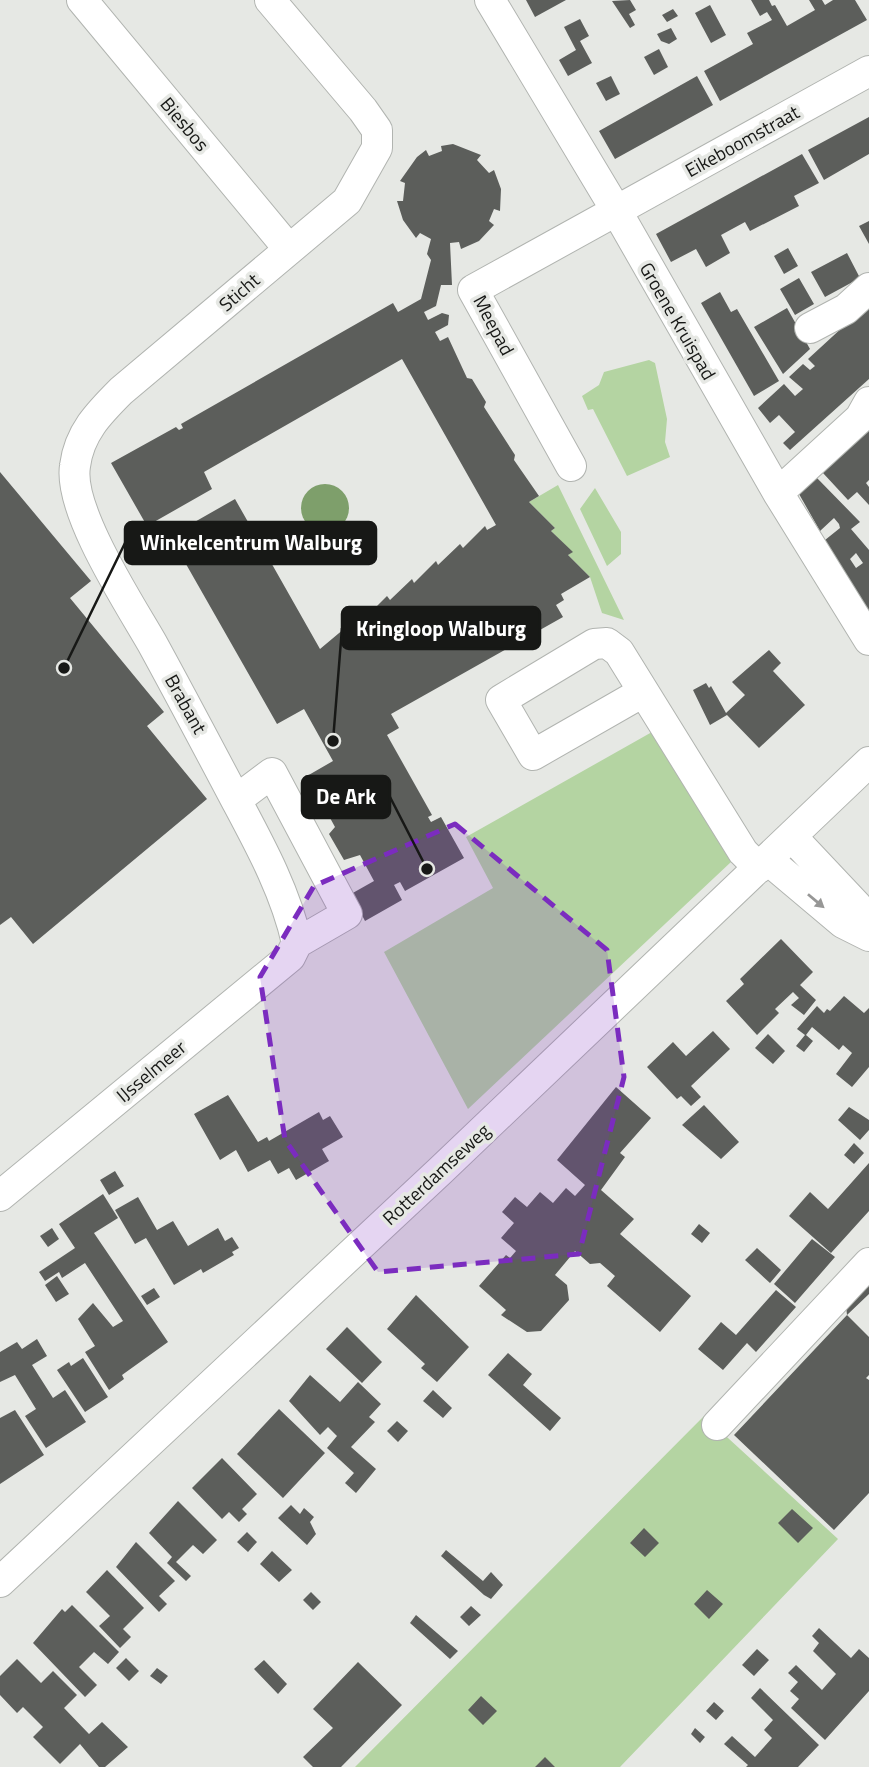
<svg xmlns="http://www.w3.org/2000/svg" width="869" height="1767" font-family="'Titillium Web',sans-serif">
<rect width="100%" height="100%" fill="#e6e8e4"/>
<path fill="#b4d4a2" d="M649 360 655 363 667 419 665 442 670 457 627 476 593 409 588 410 582 396 599 385 604 372Z
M558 485 624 620 602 613 590 577 568 555 572 552 551 531 555 528 529 502Z
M595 488 621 532V554L607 566 580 509Z
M652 732 731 862 468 1109 384 952 493 888 466 837Z
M704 1416 838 1539 620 1767H355Z"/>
<path fill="#7e9f6b" d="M301 508a24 24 0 1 1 48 0a24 24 0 1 1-48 0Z"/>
<path fill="#5c5e5b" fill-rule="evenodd" d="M526 0H566L535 17Z
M630 0 636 10 629 14 635 25 630 28 612 1Z
M751 0H769L772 6 775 5 787 26 815 10 809 0H822L825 5 833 0H855L867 20 720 101 704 71 753 44 747 33 772 20 767 12 760 16Z
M710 5 726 35 711 43 695 13Z
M673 9 678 16 667 22 662 15Z
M580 19 589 36 580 41 592 63 568 76 559 60 576 50 564 27Z
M671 28 677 39 669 44 661 41 657 34Z
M659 49 668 67 654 75 644 57Z
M611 76 620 94 606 101 596 83Z
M697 76 713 105 615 159 599 131Z
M869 117V154L824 180 808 150Z
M453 144 481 155 477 160 489 173 494 170 501 189 500 211 494 209 489 221 494 225 479 241 461 249 459 242 450 243 452 285H441L436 306 424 312 428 320 442 313 449 315 448 325 435 332 440 341 448 337 467 378 472 379 486 402 484 407 515 455 514 460 539 496 529 502 555 528 551 531 573 552 568 555 590 577 561 594 564 600 556 605 563 617 391 714 399 728 387 735 432 815 428 817 431 822 441 817 464 858 405 891 400 882 394 885 402 900 365 921 351 894 374 881 360 855 344 860 329 834 335 827 307 776 333 761 304 709 277 724 170 536 235 499 320 649 363 613 365 618 387 596 390 600 412 579 414 583 436 561 438 565 460 544 463 548 485 526 487 530 496 525 402 359 204 472 212 489 147 526 111 463 176 427 179 430 183 428 181 424 195 416 393 303 398 312 421 299 431 260 427 254 431 239 420 233 416 238 403 220 397 201H403L405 183 400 181 417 157 426 150 429 156 442 151 441 146Z
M802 154 819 183 794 196 799 206 750 231 745 222 721 235 730 253 706 267 696 249 671 262 656 234Z
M869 221V244L859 226Z
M788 248 798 266 784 274 774 256Z
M847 253 860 278 825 297 811 272Z
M799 278 814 304 795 315 780 289Z
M720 292 731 312 737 309 779 381 754 396 701 303Z
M869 303V379L790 450 783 443 795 432 779 415 770 423 758 408 784 384 795 396 803 389 789 377 803 364 810 370 815 366 808 359Z
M787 308 810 349 783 374 754 327Z
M869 429V480L866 483 869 487V505L857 492 848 500 823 473Z
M0 472 91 581 70 598 164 712 147 726 207 799 33 944 11 917 0 925Z
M817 478 860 522 851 529 869 550V617L825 540 840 528 839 524 834 518 820 531 799 494ZM856 553 863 563 856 568 850 559Z
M769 650 781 663 773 671 805 705 759 748 727 715 710 725 693 690 706 683 709 688 711 686 726 713 745 695 732 682Z
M781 939 813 972 800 985 816 1000 804 1015 791 1005 799 998 793 992 775 1009 779 1013 757 1035 726 1001 744 984 740 979Z
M844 996 864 1013 869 1008V1067L852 1087 836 1074 852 1053 843 1045 839 1050 812 1027 806 1035 813 1041 804 1052 796 1046 805 1035 797 1029 817 1006 824 1013 827 1009 830 1011Z
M713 1031 730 1049 691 1086 701 1097 691 1106 681 1096 677 1099 647 1067 673 1042 686 1056Z
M768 1034 785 1051 773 1064 755 1048Z
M616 1087 651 1118 620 1153 625 1157 601 1190 634 1219 620 1234 691 1296 660 1332 607 1286 615 1276 600 1263 590 1264 575 1251 555 1275 567 1285 569 1300 541 1331 527 1332 501 1315 506 1310 479 1286 506 1255 510 1258 516 1251 501 1238 514 1223 502 1212 515 1197 527 1207 540 1192 553 1203 566 1188 575 1196 585 1185 557 1160Z
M228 1095 258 1142 267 1137 269 1141 319 1112 323 1120 330 1116 343 1137 322 1149 329 1161 296 1180 289 1168 278 1174 270 1160 248 1172 236 1150 220 1160 194 1114Z
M704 1105 739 1142 721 1159 682 1125Z
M849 1107 869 1120V1130L860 1140 838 1120Z
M854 1143 864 1153 854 1164 844 1155Z
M869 1163V1211L831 1253 789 1216 810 1192 828 1209Z
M115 1171 124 1186 109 1195 100 1180Z
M103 1194 118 1218 94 1233 168 1342 122 1375 124 1379 109 1390 85 1352 95 1346 78 1319 93 1303 113 1327 123 1321 85 1263 62 1278 59 1272 45 1281 39 1272 75 1248 59 1224Z
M138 1197 157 1230 173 1221 188 1246 218 1228 225 1241 232 1237 239 1248 232 1252 234 1255 203 1273 201 1269 174 1285 146 1238 135 1244 115 1210Z
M699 1224 710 1233 702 1243 691 1234Z
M52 1228 59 1239 48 1247 40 1236Z
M812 1239 835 1257 795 1303 774 1284Z
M757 1248 781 1270 770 1283 745 1260Z
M869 1273V1294L847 1315 869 1337V1375L866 1378 869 1380V1493L834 1530 734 1435 847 1315 845 1297Z
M57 1276 69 1294 56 1302 45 1285Z
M154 1288 160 1297 147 1305 141 1296Z
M776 1290 796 1307 756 1352 747 1343 723 1370 698 1349 721 1322 736 1335Z
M416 1295 469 1347 437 1382 421 1368 425 1364 387 1329Z
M347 1327 382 1362 362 1383 326 1349Z
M37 1339 47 1356 32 1365 53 1398 65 1390 86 1422 46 1448 25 1416 36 1409 15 1375 0 1382V1352L17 1342 22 1349Z
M508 1353 532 1374 523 1385 561 1418 550 1431 488 1375Z
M83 1358 108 1397 85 1412 57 1370 69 1362 71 1366Z
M310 1375 340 1402 358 1382 381 1404 369 1417 375 1422 351 1447 376 1469 356 1493 345 1483 354 1473 327 1448 337 1436 328 1427 320 1435 289 1401Z
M433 1390 452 1408 443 1418 423 1401Z
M279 1409 325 1453 283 1498 237 1454Z
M15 1410 44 1455 0 1484V1418Z
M397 1421 408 1431 398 1442 387 1431Z
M222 1458 257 1494 242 1509 247 1514 239 1522 229 1512 222 1519 192 1488Z
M178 1501 217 1540 203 1554 193 1545 176 1562 191 1576 186 1581 167 1563 172 1557 149 1533Z
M291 1505 300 1514 304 1508 314 1517 310 1522 316 1534 307 1545 278 1518Z
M792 1509 813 1528 798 1543 778 1523Z
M644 1528 659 1543 645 1557 630 1543Z
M247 1532 257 1542 248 1552 237 1542Z
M136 1542 175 1581 159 1596 167 1604 159 1612 116 1567Z
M446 1550 483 1581 491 1572 503 1585 491 1599 484 1595 441 1556Z
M272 1551 292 1570 279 1582 260 1564Z
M107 1570 144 1608 123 1629 131 1637 120 1648 99 1626 110 1616 86 1592Z
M707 1590 723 1604 709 1619 694 1604Z
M311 1592 321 1602 313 1610 303 1600Z
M72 1605 119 1652 108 1664 94 1652 79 1667 97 1685 85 1697 33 1643 62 1609 65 1612Z
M471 1606 481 1615 469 1626 460 1617Z
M416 1615 458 1651 450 1659 410 1623Z
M819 1628 851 1658 859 1649 869 1658V1691L825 1740 791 1708 799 1699 790 1691 798 1682 788 1673 796 1665 822 1690 836 1674 813 1651 819 1643 812 1636Z
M757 1649 769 1660 754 1676 742 1665Z
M126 1658 139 1671 129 1681 116 1668Z
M17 1659 41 1683 53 1671 77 1695 64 1708 89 1734 102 1722 128 1747 105 1767H99L80 1744 60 1764 33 1737 43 1727 23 1707 17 1713 0 1695V1676Z
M264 1660 287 1684 278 1694 254 1669Z
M358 1662 402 1705 341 1767H313L303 1757 333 1728 313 1709Z
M157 1668 168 1676 161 1684 150 1676Z
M760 1688 819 1745 798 1767H746L748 1765 724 1744 732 1736 755 1757 772 1738 764 1730 773 1720 751 1698Z
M481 1696 497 1711 483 1725 468 1710Z
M714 1702 724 1711 716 1720 706 1711Z
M695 1728 705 1737 700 1743 691 1734Z
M545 1757 555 1767H535Z"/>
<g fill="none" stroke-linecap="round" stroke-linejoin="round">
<g stroke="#b1b4b0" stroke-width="32">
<path id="minor" d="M82 0 288 248
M270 0 363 110 377 130V148L347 201 121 391C99 413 79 433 75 466 68 510 129 603 152 643 181 696 209 749 237 802 261 847 286 893 297 943
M490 0 616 210 778 493 869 640
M810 328 846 309 869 288
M571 466 473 290 869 71
M778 493 860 418 869 402
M643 692 533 755 501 700 594 644 607 643 619 652 743 852 759 868
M236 800 272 773 347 914 297 943
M792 837 857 906 869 927
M768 860 843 923 869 936
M0 1196 290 957 297 943
M717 1425 869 1263
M0 1582 440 1171 869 762"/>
</g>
<use href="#minor" stroke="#fff" stroke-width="30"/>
</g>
<defs><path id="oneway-solid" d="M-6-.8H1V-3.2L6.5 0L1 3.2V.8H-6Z" transform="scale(1.75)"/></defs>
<use fill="#979796" href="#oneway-solid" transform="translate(816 901) rotate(40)"/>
<path fill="#7b2cbf" fill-opacity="0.2" stroke="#7b2cbf" stroke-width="5" stroke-dasharray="14 9" stroke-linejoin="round" d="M455 824 607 950 624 1077 579 1254 378 1272 285 1140 260 977 314 886Z"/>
<g text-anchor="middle" stroke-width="7" stroke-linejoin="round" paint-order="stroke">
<g font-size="19" fill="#171816" stroke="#e6e8e4">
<text transform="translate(185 124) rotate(50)" y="7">Biesbos</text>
<text transform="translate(742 141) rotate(-29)" y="7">Eikeboomstraat</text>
<text transform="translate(239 292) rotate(-41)" y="7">Sticht</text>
<text transform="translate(678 321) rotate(60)" y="7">Groene Kruispad</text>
<text transform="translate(494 325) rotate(62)" y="7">Meepad</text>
<text transform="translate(186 704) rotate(61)" y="7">Brabant</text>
<text transform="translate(151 1071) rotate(-40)" y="7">IJsselmeer</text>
<text transform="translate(436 1174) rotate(-43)" y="7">Rotterdamseweg</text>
</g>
</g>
<path fill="none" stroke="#171816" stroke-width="2.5" d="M64 668L125 543M333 741L342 628M427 869L390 797"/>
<g fill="#171816" stroke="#e6e8e4" stroke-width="2.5">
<circle cx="64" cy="668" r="7"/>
<circle cx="333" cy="741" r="7"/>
<circle cx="427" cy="869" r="7"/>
</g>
<g fill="#171816" stroke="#171816" stroke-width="2.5">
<rect x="125" y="522" width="251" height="42" rx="7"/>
<rect x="342" y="607" width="198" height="42" rx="7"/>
<rect x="302" y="776" width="88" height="42" rx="7"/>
</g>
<g font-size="21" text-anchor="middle" font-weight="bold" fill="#fff">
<text x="251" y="550">Winkelcentrum Walburg</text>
<text x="441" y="636">Kringloop Walburg</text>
<text x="346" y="804">De Ark</text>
</g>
</svg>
